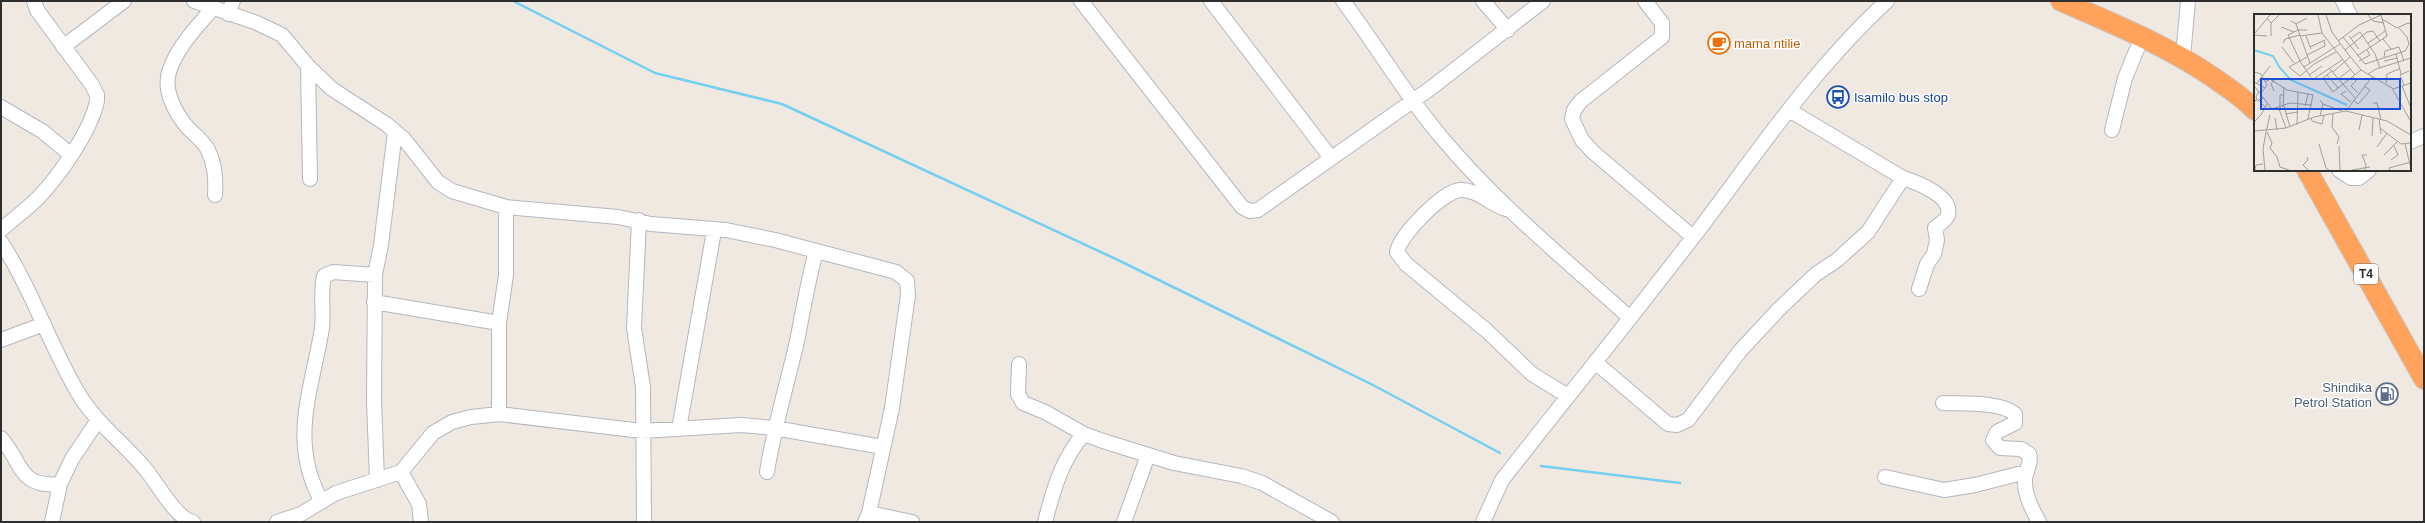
<svg xmlns="http://www.w3.org/2000/svg" width="2425" height="523" font-family="Helvetica,sans-serif">
<rect width="100%" height="100%" fill="#efe9e1"/>
<g fill="none" stroke-linecap="round" stroke-linejoin="round">
<path stroke="#75cff0" stroke-width="2.5" d="M513 1 655 73 782 104 1118 260 1373 385 1500 453
M1541 466 1680 483"/>
<g stroke="#b4b7c1" stroke-width="16">
<path id="minor" d="M194 1 257 23 282 35 308 66 332 89 386 124 404 139 438 182 452 191 506 207 618 217 651 224 726 230 775 240 896 272 907 281 908 295 892 408 869 513 865 522
M1081 1 1242 207 1250 211 1258 210 1431 88 1543 1
M1211 1 1331 158
M1343 1C1377 46 1405 95 1442 138 1497 204 1566 260 1630 318
M1483 1 1508 30
M1645 1 1662 23V37L1581 101 1574 110 1572 119 1582 140 1593 152 1693 237
M2343 1 2350 15
M212 9C197 27 178 46 170 69 162 89 175 113 188 128 194 134 202 140 207 148 215 164 216 177 215 195
M228 14 233 1
M63 47 124 1
M2183 57 2188 1
M308 66 310 179
M1 107 42 131 70 154
M2112 130 2125 78 2142 37
M2410 142 2424 136
M2339 170 2351 178H2359L2369 170
M1903 178C1916 182 1953 196 1948 215 1947 220 1939 224 1935 228L1937 240 1934 254 1927 264 1919 289
M1506 209C1491 205 1477 189 1460 190 1442 192 1400 235 1397 252L1406 264 1487 331 1532 374 1568 396
M639 220 634 328 643 387 644 522
M1 230C13 219 27 209 38 198 59 176 91 131 97 101V95L92 85 37 10 34 1
M1 242C33 291 50 347 80 396 98 425 126 445 147 471 158 485 177 519 193 522
M374 302 499 323
M1 340 44 324
M1595 362 1668 424 1677 425 1688 420 1740 351 1779 309 1816 274 1837 260 1868 232 1903 178 1789 110
M1019 364 1018 394 1023 403 1045 412 1084 434 1103 441 1174 463 1241 476 1262 483 1332 522
M1943 403C1962 404 2000 401 2015 414V423L1997 432 1993 440 2000 448 2021 449 2029 454C2032 462 2026 470 2025 479 2024 494 2032 509 2039 522
M499 414V323L506 275V207
M679 429 714 231
M1 438C23 463 18 488 60 484
M401 472 419 504 421 522
M767 472C774 427 787 385 797 341 803 311 808 281 816 251
M1885 477 1944 490 1975 485 2026 472
M377 480 374 401 375 275 381 245 395 132
M322 502C288 442 312 390 322 328 324 311 320 293 324 276L333 272 375 275
M869 513 912 522
M52 522 60 484 72 459 98 420
M277 522 301 514 336 493 401 472 433 433 452 422 471 417 499 414 642 431 741 425 774 428 883 447
M1045 522C1053 491 1062 458 1084 434
M1124 522 1148 455
M1483 522 1502 480C1568 396 1636 312 1701 227 1759 150 1815 67 1887 1"/>
</g>
<g stroke="#c9c9c9" stroke-width="22">
<path id="highway" d="M2061 1C2114 24 2166 45 2214 78 2228 88 2243 97 2255 110
M2307 170 2424 379"/>
</g>
<use href="#minor" stroke="#fff" stroke-width="14"/>
<use href="#highway" stroke="#ffa35c" stroke-width="20"/>
</g>
<defs>
<g id="cafe-ring" transform="scale(1.15)"><circle r="9.5" fill="#fff" stroke="#e8710a" stroke-width="1.5"/><path d="M-5.5-4.5H6V0H3Q3 3.5 0 3.5H-2.5Q-5.5 3.5-5.5 0ZM3-3.2v2h1.7v-2ZM-6 4.5H4V6H-6Z" fill="#e8710a"/></g>
<g id="bus-ring" transform="scale(1.15)"><circle r="9.5" fill="#fff" stroke="#1a4fb4" stroke-width="1.5"/><path d="M-5-6H5V4H4V6H2V4H-2V6H-4V4H-5ZM-3.5-4V0h7V-4ZM-3.5 1.2v1.5H-2V1.2ZM2 1.2v1.5H3.5V1.2Z" fill="#1a4fb4"/></g>
<g id="fuel-ring" transform="scale(1.15)"><circle r="9.5" fill="#fff" stroke="#5c6f8a" stroke-width="1.5"/><path d="M-5.5-6h7V0h2V4h1.3V-2.5L3-4.5l.8-.8L6-3V5H2.5V1h-1V6h-7ZM-4.2-4.7v3.2H.2V-4.7Z" fill="#5c6f8a"/></g>
</defs>
<g fill-rule="evenodd">
<use href="#cafe-ring" x="1719" y="43"/>
<use href="#bus-ring" x="1838" y="97"/>
<use href="#fuel-ring" x="2387" y="394"/>
</g>
<g text-anchor="middle" stroke-width="3" stroke-linejoin="round" paint-order="stroke">
<rect fill="#fff" stroke="#6d6d6d" stroke-width="1" x="2354" y="264" width="24" height="20" rx="3"/>
<g font-size="12" font-weight="bold" fill="#2e2e2e">
<text x="2366" y="278">T4</text>
</g>
<g font-size="13" fill="#c56008" stroke="#fff" text-anchor="start">
<text x="1734" y="48">mama ntilie</text>
</g>
<g font-size="13" fill="#164399" stroke="#fff" text-anchor="start">
<text x="1854" y="102">Isamilo bus stop</text>
</g>
<g font-size="13" fill="#4e5e75" stroke="#fff" text-anchor="end">
<text x="2372" y="392">Shindika<tspan x="2372" dy="15">Petrol Station</tspan></text>
</g>
</g>
<g transform="translate(2254 14)">
<rect width="157" height="157" fill="#efe9e1"/>
<path fill="none" stroke="#75cff0" stroke-width="2" d="M0 36 19 42 26 54 37 66 93 91"/>
<path fill="none" stroke="#a29e99" stroke-width="1" d="M64 1 68 19 101 61M72 1 78 18 91 36 107 56 138 74 157 108M114 1 119 7 130 9M13 4 17 9 25 1M128 5 143 14 154 9 157 10M37 7 42 10 56 49M17 9V22M42 10 53 4M27 13 40 18M145 14 153 23 155 30M53 16H44L34 21 47 49 57 63M0 20 16 1M0 21 13 22M46 22 68 19M52 22 57 35M95 22 105 35M89 23 111 50 151 37 155 30M97 24 106 18 121 40 126 54M129 25 137 35M84 27 105 11 127 1M29 29 31 25 46 21M114 29 123 23 126 27M28 33 40 49M56 33 71 26M91 36 113 18 119 17 123 23 132 16M142 40 147 60M53 41 71 32 70 26M103 42 133 22 127 1M53 43 35 53 46 62 60 50 82 38M130 43 131 37 145 33 150 47M105 47 116 41 113 36M130 47 143 44M50 53 86 30M75 54 101 84M78 57 69 64 79 78 107 56M0 58 7 60 13 71 7 79M79 58 96 43M114 60 122 55 157 44M55 61 68 52M73 61 84 74M99 63 102 67 97 72 104 79M61 64 88 46M84 65 97 55M20 66 17 70 20 77M0 68 11 74M11 68 16 65 33 76 59 81 54 105M3 69 16 52M132 69 133 60 145 55M150 71 146 61 155 57M148 72 157 94M1 73 18 95 36 89 58 91M139 75 157 69M92 77 87 80 97 88M10 84 4 86 11 93M66 86 69 90 88 97M99 86 104 90 114 79 116 76 110 72M0 87 3 86 2 83 5 77M119 89H123L127 106M30 92 36 113M51 92 54 80M29 93 30 73M26 94V81H29M25 95 32 114M92 97 118 63M31 100 44 98M79 100 78 113 85 123 83 130M66 102 69 90M21 104 23 116M57 104 58 107 68 110 70 101M125 105 127 120M0 108 7 101 13 90M43 111 44 78M126 114 147 130 156 129M105 116 108 101M0 117 32 114 60 103 92 97 133 107 157 121M12 118 16 101M13 118 18 129 16 134 23 143 26 153 35 156M118 122 119 104M65 130 72 154 75 156M151 130 157 155M85 132 86 156M123 133 133 119M130 141 144 127M53 143 54 146 49 151 54 156M137 146 144 141 140 132M1 156 2 151 9 150M11 156 9 135 12 118M98 156 116 153M111 156 112 151 108 141H113M136 156 135 154 157 148"/>
<path fill="#1d4ed8" fill-opacity="0.15" stroke="#1d4ed8" stroke-width="2" d="M7 65H146V95H7Z"/>
<rect width="157" height="157" fill="none" stroke="#2e2e2e" stroke-width="2"/>
</g>
<rect width="2425" height="523" fill="none" stroke="#2e2e2e" stroke-width="4"/>
</svg>
